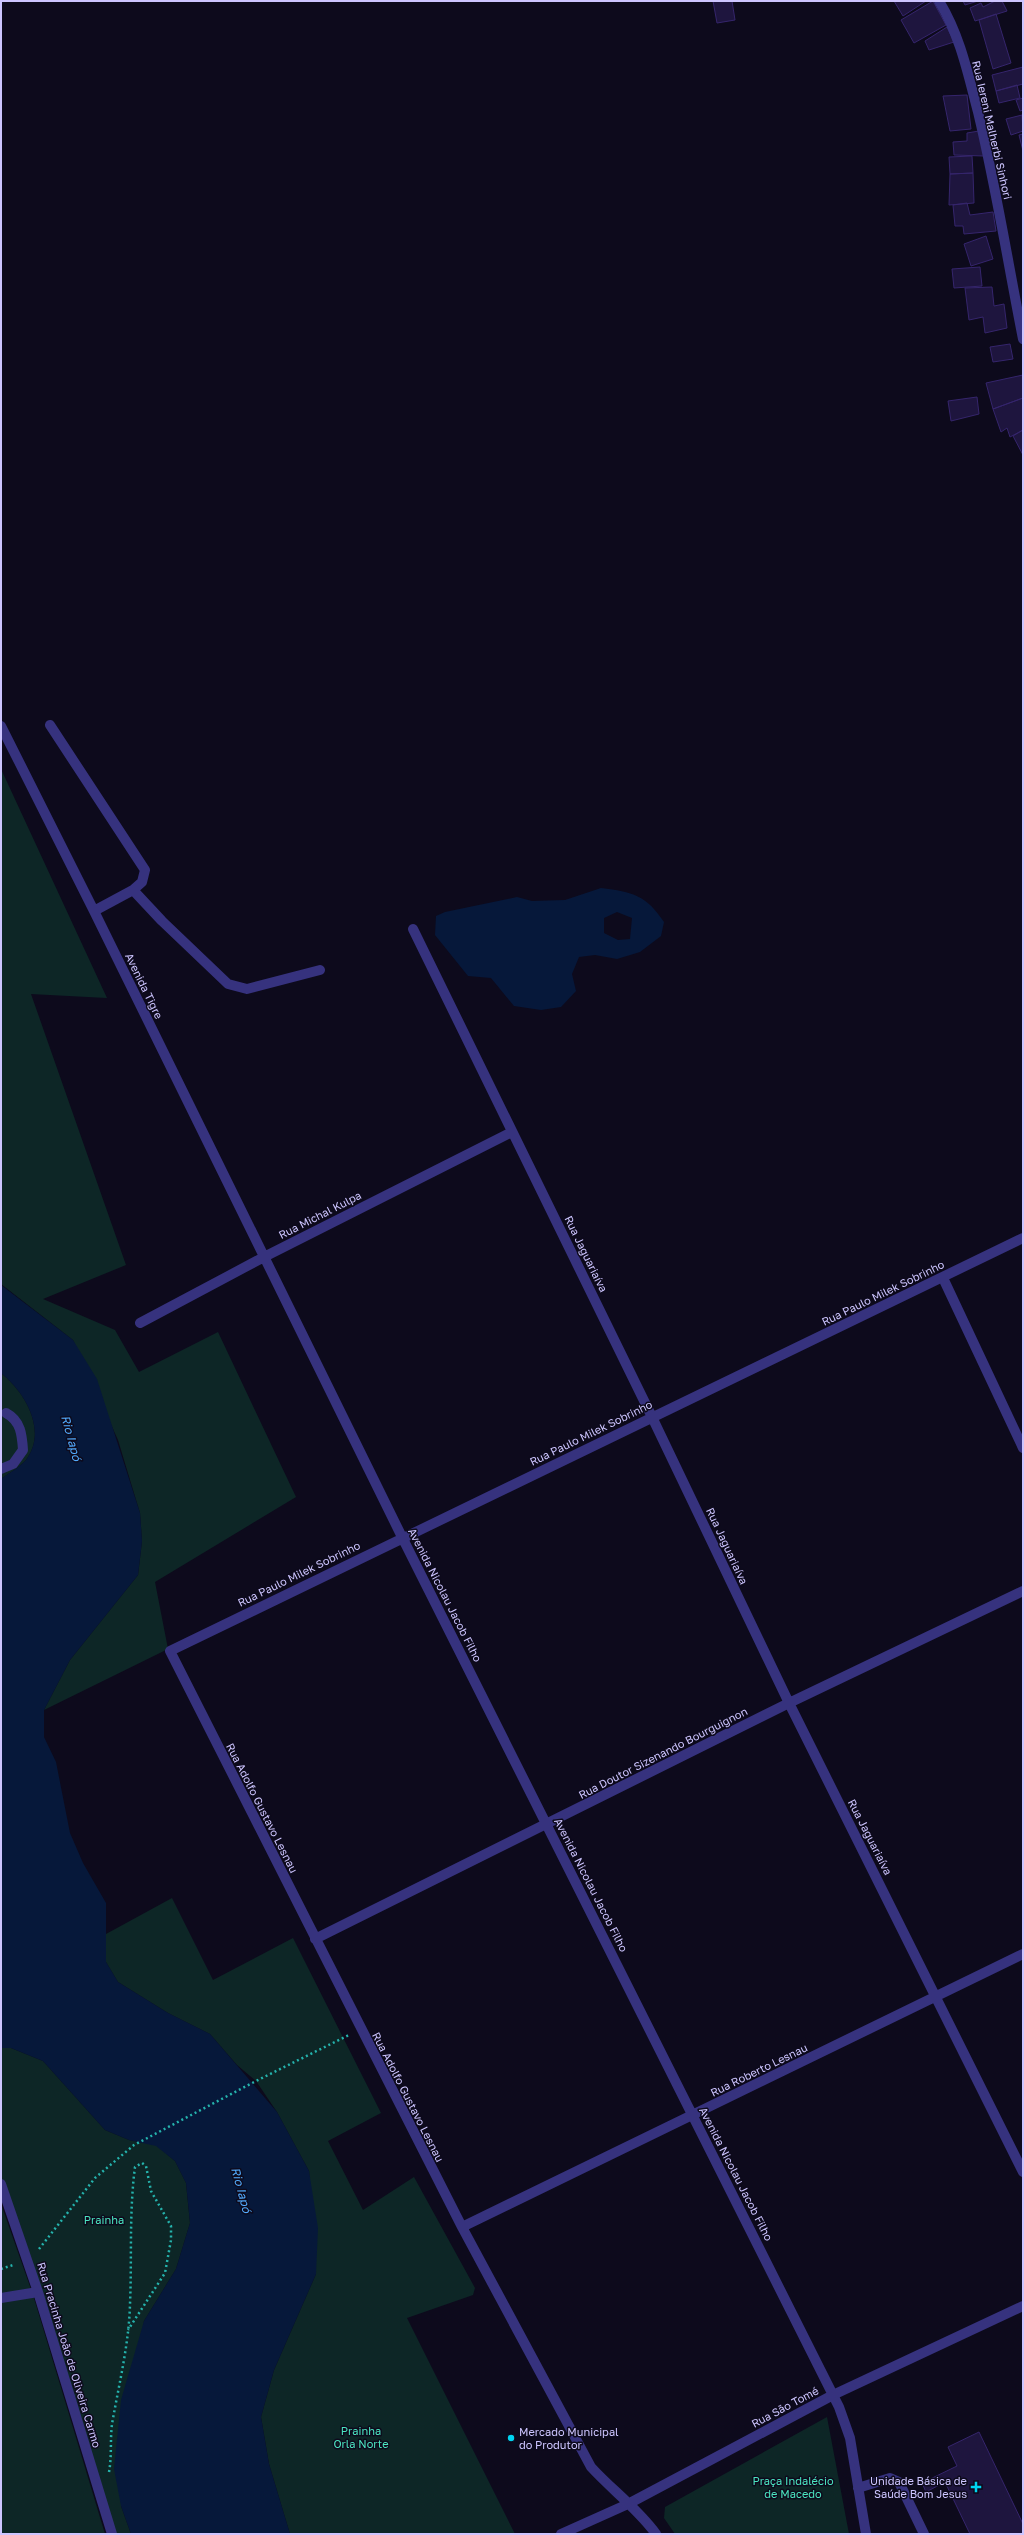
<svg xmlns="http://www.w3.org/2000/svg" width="1024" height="2535" font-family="'Golos Text',sans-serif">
<rect width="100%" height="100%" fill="#0d0a1c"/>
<path fill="#0d2626" d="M1 769 107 998 31 994 126 1265 43 1299 115 1330 139 1372 218 1332 296 1497 155 1582 168 1649 44 1710 70 1660 138 1575 142 1541 140 1513 118 1440 73 1340 1 1284Z
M1 1373C25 1392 48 1431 26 1460 20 1467 9 1473 1 1479Z
M172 1898 213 1980 293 1938 381 2113 328 2141 363 2210 414 2177 475 2288 473 2295 407 2318 515 2534H290L269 2464 261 2417 274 2370 316 2274 309 2171 277 2112 256 2081 237 2065 210 2034 168 2013 118 1982 106 1962V1934Z
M1 2048H11L43 2061 105 2130 129 2140 156 2145 175 2161 186 2183 190 2223 176 2269 144 2321 121 2506 131 2534H113L6 2185 1 2179Z
M1 2204 33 2295 105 2534H1Z
M827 2417 849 2534H675L664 2518 665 2507Z"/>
<path fill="#06183a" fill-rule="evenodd" d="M601 888C633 892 646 895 664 922L661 936 640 952 617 959 595 955 579 957 572 974 576 991 561 1007 541 1010 514 1006 491 978 468 976 435 935 436 916 445 912 517 897 532 901 565 900ZM617 912 632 918 630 939 618 940 604 933V918Z
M1 1285 73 1340 97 1379 140 1513 142 1541 138 1575 70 1660 44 1710V1737L56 1762 70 1833 83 1863 106 1903V1962L118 1982 168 2013 210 2034 277 2112 309 2171 318 2228 316 2274 274 2370 261 2417 269 2464 290 2534H131L121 2506 114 2469 121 2400 144 2321 176 2269 190 2223 186 2183 175 2161 156 2146 129 2140 105 2130 43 2061 11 2048H1V1479C9 1473 20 1467 26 1460 48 1431 25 1392 1 1373Z"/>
<path fill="#1e153e" stroke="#35256c" d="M713 1H732L735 20 717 23Z
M894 1H926L903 16Z
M933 1 946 25 914 43 901 20Z
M963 1H978L965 5Z
M995 1H1002L1007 11 975 21 970 8 981 3 983 7Z
M996 14 1011 63 993 69 979 20Z
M947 27 954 42 929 50 925 41Z
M1023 67V84L996 91 992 75Z
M1017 85 1020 98 999 103 996 91Z
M967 95 971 129 950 131 943 96Z
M1023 98V110L1020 111 1016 100Z
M1022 115 1023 131 1011 135 1006 119Z
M979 131 984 156 954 155 953 142 967 141V133Z
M1023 134V151L1019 135Z
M972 156 973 173 950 174 949 157Z
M973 173 974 203 949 205 950 174Z
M967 203 970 215 993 212 996 231 964 234 963 226H955L953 205Z
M986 236 993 259 971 266 964 244Z
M980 267 982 286 954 288 952 269Z
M992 287 994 306 1004 304 1007 328 985 333 983 317 969 320 965 288Z
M1010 344 1013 359 993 362 990 347Z
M1023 375V398L993 409 986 383Z
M977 397 979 414 951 421 948 401Z
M1023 398V430L1010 437 1007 428 1001 432 993 409Z
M1023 430V455L1013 436Z
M979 2432 1023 2524V2534H970L945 2482 926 2492 922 2483 957 2466 948 2447Z"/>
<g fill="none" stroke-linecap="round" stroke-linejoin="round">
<path stroke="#25b3ad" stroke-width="2.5" stroke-dasharray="2 3" stroke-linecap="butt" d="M39 2249 95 2178 134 2145 256 2081 349 2035
M1 2269 13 2265
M109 2472C112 2456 110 2440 112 2424 119 2384 129 2344 130 2304 132 2258 129 2213 135 2167L142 2163 146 2166 151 2191 171 2226V2240L165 2273 128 2330"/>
<path stroke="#36327e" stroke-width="10" d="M939 1C960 35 968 74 978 112 996 187 1008 263 1023 339
M50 725 145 870 142 882 133 890 94 911
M1 726 94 911 402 1537 839 2407 850 2438 866 2534
M133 890 162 921 228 984 247 989 320 970
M413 929 652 1417 789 1703 1023 2172
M943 1278 1023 1448
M140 1323 264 1257 512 1132
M1 1469 13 1464 23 1450C22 1435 21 1421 6 1413
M315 1939 789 1703 1023 1591
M1 2184 38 2292 112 2534
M462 2227 1023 1954
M1 2298 38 2292
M858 2488 890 2478 899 2482 924 2534
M561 2534 628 2504 833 2395 1023 2306
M656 2534C638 2509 612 2490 591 2467L462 2227 170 1651 1023 1238"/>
</g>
<g fill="#00d4f0" stroke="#0d0a1c" stroke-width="1.5">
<circle cx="511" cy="2438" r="4"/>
<path d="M974 2481h4v4h4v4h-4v4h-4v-4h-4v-4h4z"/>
</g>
<g text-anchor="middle" stroke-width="3" stroke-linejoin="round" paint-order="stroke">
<g font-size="11" fill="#cdc5ff" stroke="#0d0a1c">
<text transform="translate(992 130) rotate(77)" y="4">Rua Iereni Malherbi Sinhori</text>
<text transform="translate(144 986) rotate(64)" y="4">Avenida Tigre</text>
<text transform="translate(320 1215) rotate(-27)" y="4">Rua Michal Kulpa</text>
<text transform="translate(586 1254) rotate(64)" y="4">Rua Jaguariaíva</text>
<text transform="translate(883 1293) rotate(-26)" y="4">Rua Paulo Milek Sobrinho</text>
<text transform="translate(591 1433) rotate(-26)" y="4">Rua Paulo Milek Sobrinho</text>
<text transform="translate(727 1546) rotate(65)" y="4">Rua Jaguariaíva</text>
<text transform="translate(299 1574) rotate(-26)" y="4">Rua Paulo Milek Sobrinho</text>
<text transform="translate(445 1595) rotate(63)" y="4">Avenida Nicolau Jacob Filho</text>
<text transform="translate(663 1753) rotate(-27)" y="4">Rua Doutor Sizenando Bourguignon</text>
<text transform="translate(262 1808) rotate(63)" y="4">Rua Adolfo Gustavo Lesnau</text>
<text transform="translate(870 1837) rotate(63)" y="4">Rua Jaguariaíva</text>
<text transform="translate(591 1885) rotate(63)" y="4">Avenida Nicolau Jacob Filho</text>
<text transform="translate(759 2070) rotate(-26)" y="4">Rua Roberto Lesnau</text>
<text transform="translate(408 2097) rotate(63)" y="4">Rua Adolfo Gustavo Lesnau</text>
<text transform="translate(736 2174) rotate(63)" y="4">Avenida Nicolau Jacob Filho</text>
<text transform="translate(69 2355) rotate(73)" y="4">Rua Pracinha João de Oliveira Carmo</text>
<text transform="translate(785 2407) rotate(-28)" y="4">Rua São Tomé</text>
</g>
<g font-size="11" fill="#4be5c1" stroke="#0d0a1c">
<text x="104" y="2224">Prainha</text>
<text x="361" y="2435">Prainha<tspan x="361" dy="13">Orla Norte</tspan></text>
<text x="793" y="2485">Praça Indalécio<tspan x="793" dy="13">de Macedo</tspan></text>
</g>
<g font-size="11" fill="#cdc5ff" stroke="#0d0a1c" text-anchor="start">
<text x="519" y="2436">Mercado Municipal<tspan x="519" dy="13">do Produtor</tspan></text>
<text x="967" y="2485" text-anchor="end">Unidade Básica de<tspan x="967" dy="13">Saúde Bom Jesus</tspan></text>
</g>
<g font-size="12" font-style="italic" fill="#53acff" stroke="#0d0a1c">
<text transform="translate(71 1438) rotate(75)" y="4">Rio Iapó</text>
<text transform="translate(241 2190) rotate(75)" y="4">Rio Iapó</text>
</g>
</g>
<rect width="1024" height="2535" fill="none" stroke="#cdc5ff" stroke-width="4"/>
</svg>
